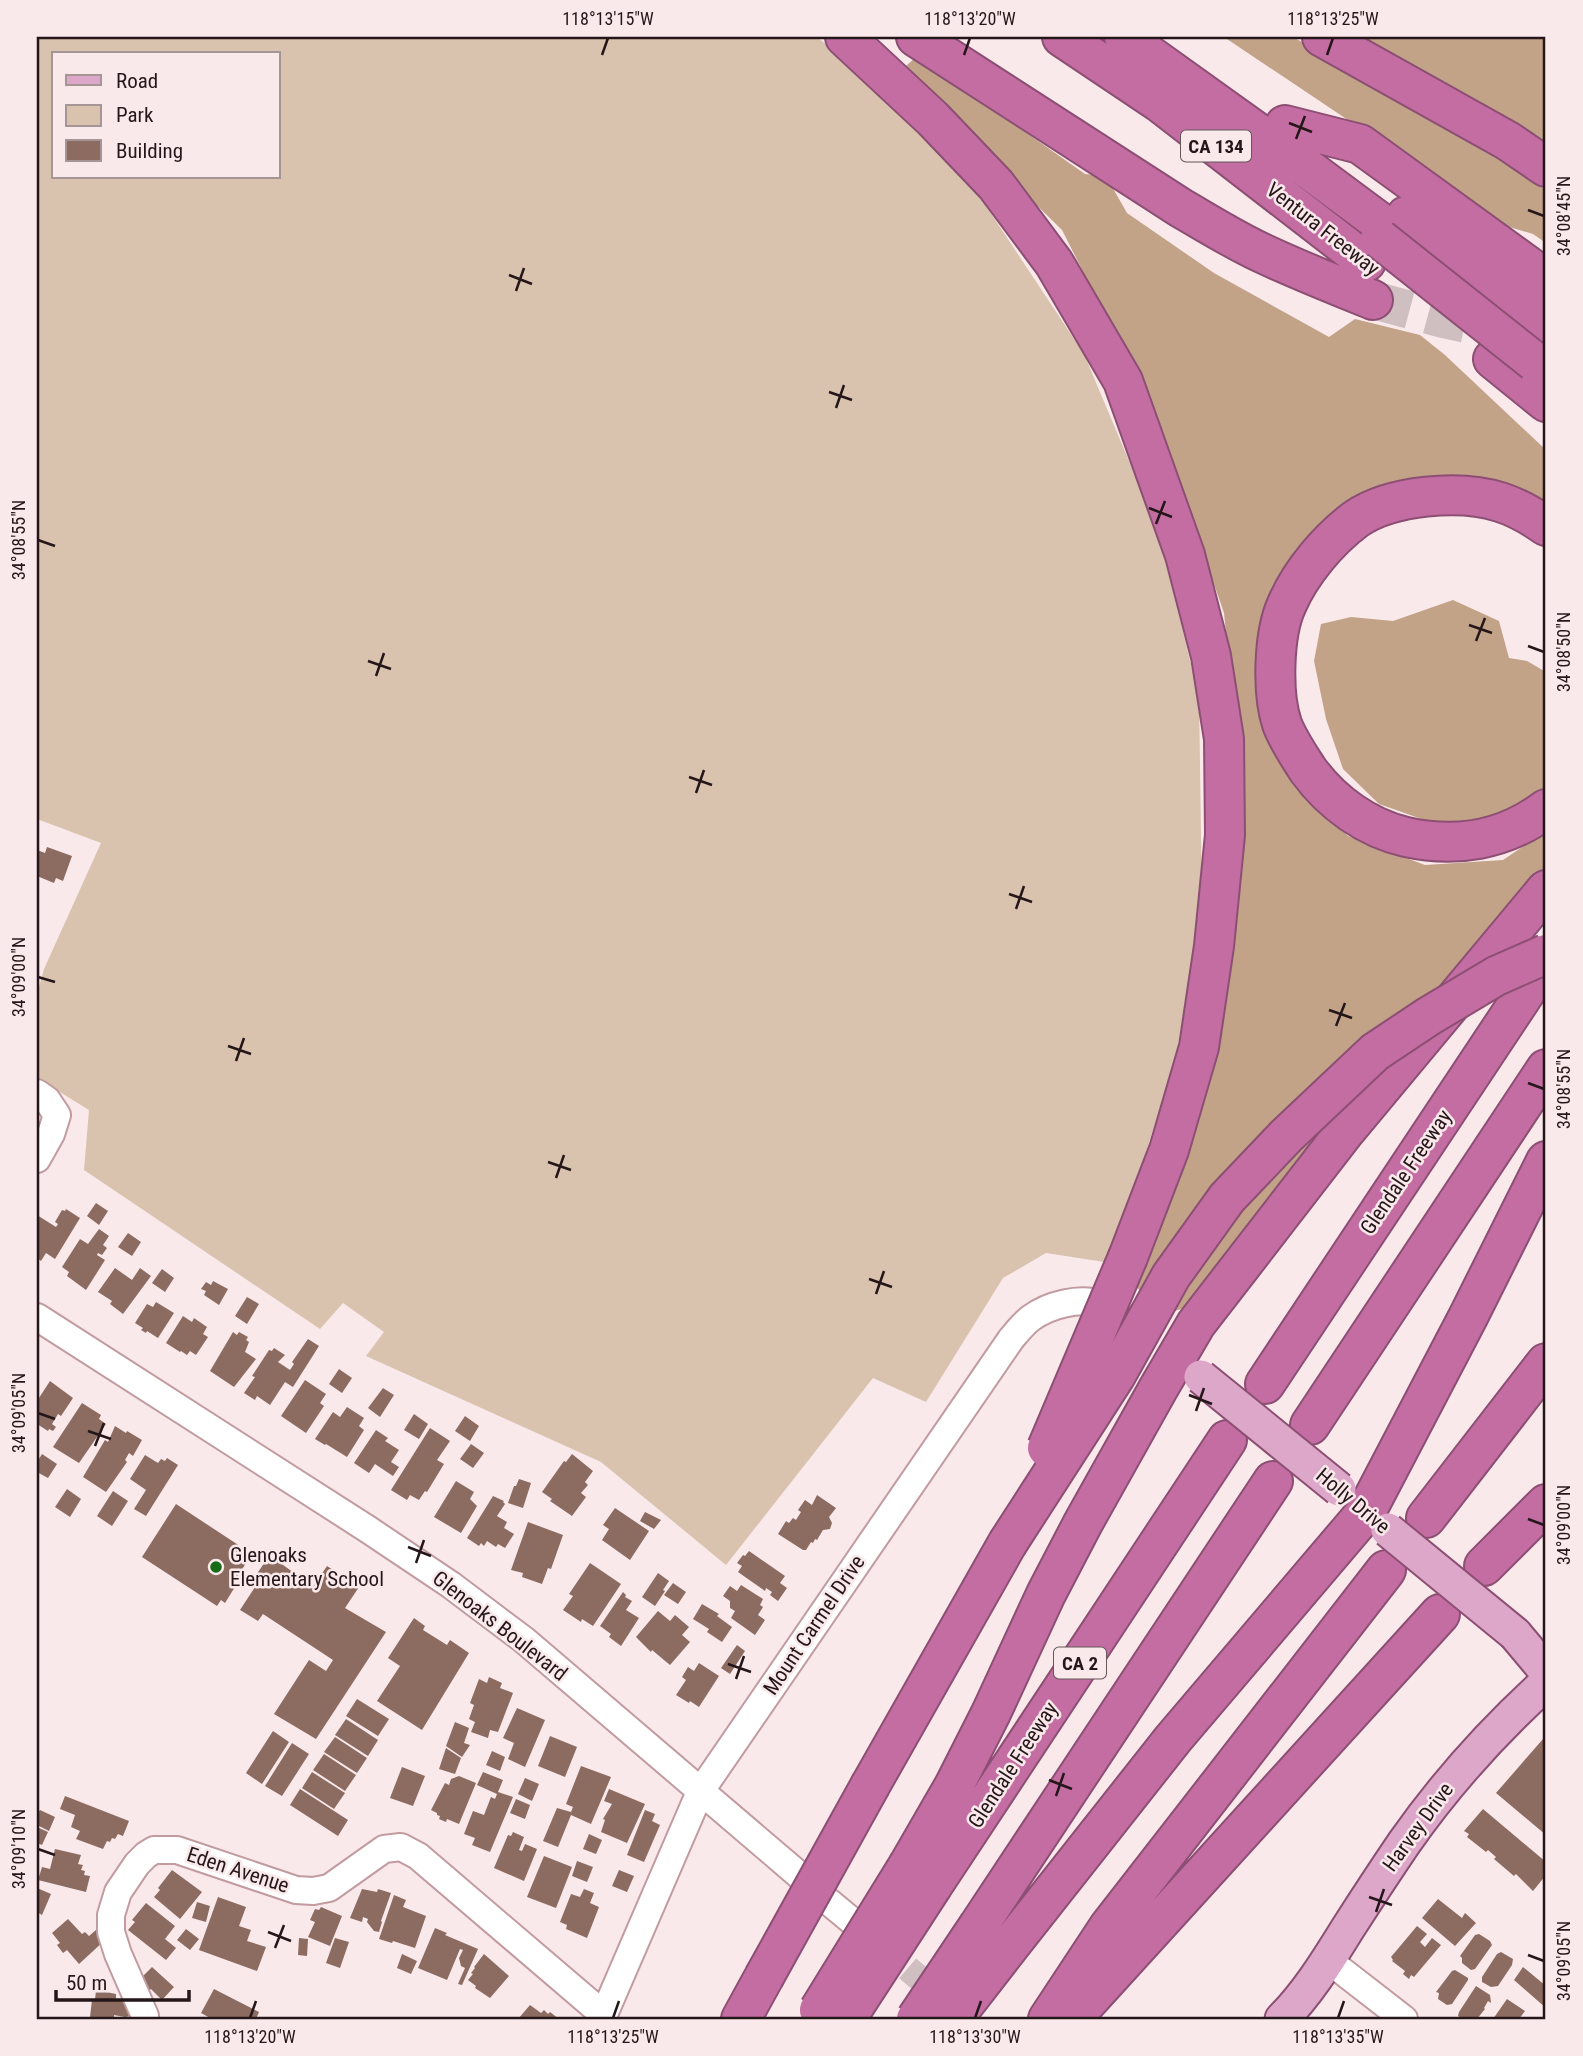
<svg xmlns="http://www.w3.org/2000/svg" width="1583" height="2056" font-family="'Roboto Condensed',sans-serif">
<rect width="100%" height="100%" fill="#fae9eb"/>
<path fill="#d9c2ae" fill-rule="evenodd" d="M37 37H817L878 88 980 197 1084 354 1158 530 1199 697 1202 904 1176 1057 1111 1263 1046 1253 1003 1278 926 1402 873 1378 726 1565 601 1462 366 1356 384 1332 343 1303 320 1329 84 1170 89 1110 37 1078V994L44 969 101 843 37 819ZM54 54H278V177H54Z"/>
<path fill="#c2a388" d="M1224 37H1293L1495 150 1546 191V243L1533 234 1506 226Z
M1346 37H1546V156Z
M917 56 1085 174 1106 176 1127 213 1214 273 1329 337 1355 319 1420 335 1445 355 1546 450V519L1396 492 1299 565 1289 772 1348 836 1425 865 1503 860 1546 831V871L1474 963 1193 1306 1174 1311 1132 1285 1238 752 1224 613 1189 511 1150 404 1062 230 999 168 905 67Z
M1453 600 1499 621 1509 658 1527 661 1546 672V788L1520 805 1477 823 1430 822 1379 804 1343 769 1326 719 1314 661 1321 624 1351 617 1393 621Z"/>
<path fill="#8c6b61" d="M47 847 72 856 63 881 56 878 54 883 37 876V850L45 853Z
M96 1203 108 1211 99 1225 87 1216Z
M66 1209 80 1218 55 1259 46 1253 41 1261 37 1258V1215L56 1227 58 1224 55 1222 62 1210 65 1211Z
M99 1229 109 1236 103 1245 107 1248 102 1255 98 1253 97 1255 105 1260 86 1290 67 1276 69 1272 62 1267 80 1239 88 1244Z
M128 1233 141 1242 132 1256 118 1247Z
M115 1268 132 1280 140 1268 151 1276 123 1314 110 1304 112 1301 98 1292Z
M162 1269 174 1278 165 1292 152 1283Z
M213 1281 228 1289 219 1305 204 1295 206 1291 201 1289 206 1282 211 1285Z
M247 1297 259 1304 247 1324 235 1316Z
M156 1302 174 1313 158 1338 147 1331 146 1333 141 1330 143 1328 135 1323 147 1304 153 1307Z
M183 1316 192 1322 194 1318 207 1327 203 1334 208 1337 196 1355 190 1351 187 1355 181 1351 180 1352 166 1343Z
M233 1332 237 1335 239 1332 248 1337 246 1340 249 1342 245 1352 256 1359 234 1387 210 1371Z
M308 1339 319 1346 293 1387 285 1382 270 1405 257 1396 255 1400 244 1393 255 1377 252 1376 269 1350 272 1351 274 1348 285 1355 278 1362 290 1370 294 1364 292 1362Z
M339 1369 352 1378 342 1393 329 1384Z
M305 1380 326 1394 320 1403 324 1406 306 1433 281 1416Z
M50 1381 73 1398 61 1416 58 1414 52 1424 56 1427 53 1431 49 1429 48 1431 37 1424V1401Z
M383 1388 394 1395 380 1417 368 1408Z
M82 1403 101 1415 99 1419 106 1424 79 1463 53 1447Z
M347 1407 364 1418 359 1426 364 1430 347 1457 326 1444 325 1445 315 1439 333 1412 340 1417Z
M414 1414 428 1424 419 1439 404 1430Z
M465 1416 479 1426 470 1441 455 1431Z
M115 1426 126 1433 127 1431 142 1440 133 1456 129 1453 125 1460 127 1462 106 1492 83 1477 105 1440 108 1442Z
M430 1428 450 1441 437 1460 444 1464 427 1492 425 1491 419 1500 410 1495 407 1500 391 1490Z
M376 1430 388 1438 385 1441 399 1450 391 1462 399 1467 393 1476 375 1464 369 1473 354 1463Z
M471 1444 484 1453 473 1468 460 1459Z
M42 1454 57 1464 48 1478 37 1472V1462Z
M572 1454 593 1471 585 1482 588 1485 581 1493 586 1497 572 1516 550 1501 552 1499 542 1492 564 1461 566 1462Z
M145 1455 158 1463 161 1459 165 1461 167 1458 178 1465 146 1516 134 1509 146 1490 130 1479Z
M519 1479 531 1483 523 1508 508 1503 514 1486H516Z
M456 1481 474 1492 470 1499 477 1506 461 1533 434 1517Z
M67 1489 81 1499 70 1517 55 1507Z
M113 1491 128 1501 112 1526 97 1516Z
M817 1495 836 1508 829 1517 832 1523 830 1529 823 1530 817 1540 815 1539 813 1543 811 1542 806 1550H803L778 1534 786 1521 789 1523 793 1518 796 1520 801 1512 798 1510 805 1500 812 1505Z
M493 1496 504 1501 503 1502 505 1504 497 1516 507 1522 504 1528 514 1534 505 1548 498 1544 496 1547 487 1541 484 1546 481 1543 479 1546 467 1538Z
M176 1504 252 1554 235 1580 238 1582 225 1603 221 1600 217 1606 142 1557Z
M615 1508 649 1531 630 1560 602 1540 609 1529 603 1525Z
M645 1512 661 1520 654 1529 640 1521Z
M528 1522 563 1535 551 1569 548 1568 542 1584 522 1577 523 1573 511 1570Z
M749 1551 785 1576 780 1583 787 1588 778 1601 770 1595 772 1592 766 1588 765 1591 738 1572 742 1566 737 1563 743 1555 745 1556Z
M267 1559 273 1563 275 1559 313 1587 327 1566 359 1587 345 1608 386 1632 316 1739 274 1714 309 1660 326 1671 333 1660 263 1614 258 1621 240 1610 259 1581 254 1578Z
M590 1563 621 1584 593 1626 582 1619 581 1622 563 1610 573 1596 569 1594Z
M658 1573 669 1581 663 1590 665 1591 655 1606 642 1597Z
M673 1583 686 1592 678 1604 664 1595Z
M741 1585 763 1599 760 1605 763 1607 758 1615 765 1620 755 1635 731 1618 735 1611 730 1608V1601L723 1596 730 1586 737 1591Z
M623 1592 626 1595 625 1597 632 1601 626 1610 639 1618 621 1646 609 1637 611 1634 600 1626Z
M702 1604 719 1614 717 1616 732 1627 722 1642 707 1632 709 1629 693 1619Z
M658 1611 670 1621 675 1615 689 1627 682 1635 690 1642 670 1665 652 1650 651 1652 636 1637Z
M414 1618 425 1626 423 1630 447 1645 450 1640 469 1653 422 1730 377 1701 400 1666 388 1658Z
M737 1645 745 1651 730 1674 721 1668Z
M699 1663 719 1676 699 1707 690 1701 689 1703 676 1695 686 1680 682 1677 688 1667 694 1671Z
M489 1677 502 1683 500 1688 513 1693 498 1732 490 1730 488 1738 471 1732 475 1722 469 1719 474 1705 470 1703 479 1679 487 1683Z
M357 1699 389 1719 378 1736 346 1716Z
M517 1708 545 1720 525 1767 508 1759 514 1743 503 1738Z
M346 1719 378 1740 368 1756 335 1735Z
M455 1722 469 1728 464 1743 470 1745 462 1757 446 1746Z
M273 1731 289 1742 262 1784 246 1773Z
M550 1736 577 1747 565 1777 538 1766Z
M335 1737 367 1758 357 1773 324 1752Z
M1543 1739 1546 1742V1835L1496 1793Z
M292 1743 309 1754 282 1796 265 1786Z
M446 1748 461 1758 455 1774 439 1769Z
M492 1751 505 1757 500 1771 486 1765Z
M324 1754 356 1775 345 1791 313 1770Z
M581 1766 611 1777 591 1824 571 1815 558 1847 543 1841 557 1808 571 1812 573 1807 566 1804Z
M402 1767 425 1776 413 1806 390 1798Z
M312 1772 345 1793 334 1809 302 1788Z
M483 1772 503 1780 498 1792 513 1797 490 1852 472 1845 475 1838 464 1834 473 1811 484 1815 491 1797 495 1799 497 1794 477 1785Z
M459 1776 476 1783 459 1824 447 1819 446 1822 439 1819 440 1816 437 1815V1813L431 1810 445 1783 449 1785 451 1779Z
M525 1778 539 1784 532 1801 518 1794Z
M300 1789 348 1820 338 1836 290 1805Z
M609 1789 645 1804 627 1843 601 1832 605 1820 603 1819 612 1804 604 1801Z
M65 1796 129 1821 123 1836 118 1834 115 1839 112 1838 110 1842 107 1841 103 1849 76 1839 80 1831 71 1827 75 1815 60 1809Z
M516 1799 530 1805 525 1819 510 1813Z
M1483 1809 1546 1862V1875L1533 1891 1516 1874 1514 1876 1494 1859 1496 1857 1488 1850 1486 1852 1467 1837 1469 1834 1464 1831Z
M40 1810 55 1817 49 1831 37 1825V1814Z
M645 1810 655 1814 652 1821 660 1825 644 1862 627 1855Z
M37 1827 48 1832 42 1845 37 1843Z
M513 1832 524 1837 519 1850 522 1851 525 1844 537 1849 524 1881 494 1868 508 1835 511 1836Z
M589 1834 602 1840 596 1854 583 1849Z
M55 1849 81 1855 78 1864 83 1865 81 1870 85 1871 84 1875 90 1876 86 1892 38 1880 42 1867 50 1869Z
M544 1856 572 1867 556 1908 527 1897Z
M577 1861 593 1867 587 1882 572 1876Z
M172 1870 202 1892 180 1919 154 1897 160 1890 158 1888Z
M619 1870 634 1876 627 1892 612 1886Z
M37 1888 51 1894 42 1915 37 1912Z
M362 1889 377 1892 378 1889 391 1893 381 1921 382 1922 379 1932 374 1931 367 1922 368 1919 363 1917 362 1922 350 1918Z
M584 1889 594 1893 590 1903 599 1907 587 1938 566 1929 567 1925 560 1922 571 1894 580 1897Z
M394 1895 406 1900 403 1907 426 1916 415 1948 393 1941 392 1943 379 1939Z
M218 1897 246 1907 239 1926 251 1930 247 1941 266 1947 257 1971 199 1950Z
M1438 1899 1462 1918 1465 1913 1476 1923 1455 1946 1422 1918Z
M197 1902 210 1906 206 1922 192 1918Z
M146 1903 175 1926 165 1939 176 1948 166 1960 128 1930 135 1922 132 1920Z
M321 1907 342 1916 330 1946 308 1937 315 1922 310 1920 315 1909 319 1910Z
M68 1919 82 1934 85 1932 89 1936 96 1930 104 1941 79 1964 67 1950 63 1953 57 1945 60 1943 52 1933Z
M1417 1926 1427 1934 1420 1942 1425 1947 1432 1938 1441 1945 1414 1977 1411 1975 1409 1979 1403 1974 1405 1971 1392 1961 1393 1960 1391 1957Z
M435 1928 447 1933 445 1935 478 1949 462 1985 458 1984 465 1968 461 1966 459 1958 463 1950 460 1949 447 1980 418 1968Z
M186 1929 199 1939 190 1950 177 1940Z
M1479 1934 1490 1941 1492 1945 1475 1969 1471 1970 1462 1963V1958L1460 1956 1475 1935Z
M299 1938 308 1939 307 1956 298 1955Z
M335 1938 349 1942 340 1968 326 1963Z
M1501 1952 1513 1959 1512 1965 1498 1986 1491 1987 1482 1982V1977L1497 1954Z
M402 1954 417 1961 411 1974 397 1968Z
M484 1954 509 1976 490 1998 475 1988 476 1986 468 1980 473 1974 471 1973 475 1968 474 1967Z
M152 1967 174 1987 162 2000 151 1989 149 1991 138 1981Z
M1523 1967 1546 1986V2008L1514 1980Z
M1455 1970 1468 1978V1980L1452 2004 1447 2005 1438 1999 1439 1993 1436 1992 1452 1971Z
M1476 1986 1490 1995 1491 2003 1488 2001 1484 2008 1485 2009 1477 2019H1463L1458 2016 1459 2012Z
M214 1989 259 2012 256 2019H212L201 2013Z
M96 1990 116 1994V1999L133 2001 131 2016 125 2017 114 2015V2019H97L98 2018 90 2017 92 2000H95Z
M1507 1999 1525 2011 1519 2019 1515 2017 1513 2019H1493Z
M530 2005 541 2013 544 2010 548 2014 550 2012 559 2019H518Z"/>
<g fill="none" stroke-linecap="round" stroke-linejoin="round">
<path stroke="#cfbfc1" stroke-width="26" stroke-dasharray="26 13" stroke-linecap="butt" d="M878 1943 947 2002"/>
<path stroke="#cfbfc1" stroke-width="38" stroke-dasharray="38 19" stroke-linecap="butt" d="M1373 300 1443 319 1504 332"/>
<g stroke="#c19ba0" stroke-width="30">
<path id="minor" d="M37 1093 47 1100 57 1115 51 1134 37 1159
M37 1317 369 1530 451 1585 524 1640 799 1875
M829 1902 858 1926
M1328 1960 1404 2019
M145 2016 118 1954 111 1932V1915L118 1892 137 1864 146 1855 154 1850H177L296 1890 313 1891 329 1888 384 1849 401 1847 418 1856 604 2015
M602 2019 700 1792 1011 1339C1017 1332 1023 1324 1031 1318 1049 1305 1079 1297 1100 1304"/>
</g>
<g stroke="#8c4f73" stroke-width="37">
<path id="major" d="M1515 1634 1546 1671
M1282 2019C1308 1993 1328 1960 1348 1928 1366 1900 1385 1871 1404 1843 1446 1783 1492 1732 1546 1683"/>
</g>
<g stroke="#8c4f73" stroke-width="42">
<path id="highway" d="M845 37 933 119 996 185 1054 263 1123 381 1185 555 1211 656 1224 739 1225 835 1214 946 1199 1047 1169 1150 1128 1257
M916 37 1181 208C1207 223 1234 240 1262 253 1298 270 1336 285 1373 300
M1062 37 1159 102 1366 262
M1124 37 1311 171 1420 252
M1322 37 1508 141 1546 167
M1285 125 1360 144 1546 279
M1406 216 1546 323
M1493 359 1546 402
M1546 526C1532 516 1516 507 1500 502 1460 489 1391 495 1356 519 1328 540 1301 572 1287 604 1273 634 1272 694 1282 724 1288 740 1299 756 1308 770 1332 803 1367 828 1406 837 1456 848 1505 840 1546 809
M1265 1384 1546 961
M1310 1425 1546 1069
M1426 1518 1546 1363
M1484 1566 1546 1504
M871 1784 1007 1544
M909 1864 954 1786 991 1713 1046 1594 1083 1523 1158 1389 1196 1324 1346 1130 1546 890
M933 1885 1227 1440
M979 1925 1273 1481
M1008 1948 1173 1739 1366 1512 1468 1317 1546 1161
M1074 2016 1440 1614
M741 2019 764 1977
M1048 2019 1108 1928 1386 1570"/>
</g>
<use href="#minor" stroke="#fff" stroke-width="26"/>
<use href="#major" stroke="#dca7c8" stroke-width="33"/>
<use href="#highway" stroke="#c46da3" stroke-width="38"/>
<g stroke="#8c4f73" stroke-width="37" stroke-linecap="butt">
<path id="major-bridge" d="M1201 1377 1339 1489
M1388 1530 1515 1634"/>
</g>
<g stroke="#8c4f73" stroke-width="42" stroke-linecap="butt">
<path id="highway-bridge" d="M1380 239 1535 362
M1047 1448 1128 1257
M1007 1544 1116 1375 1171 1276 1227 1198 1286 1136 1375 1052 1429 1016 1496 976 1546 954
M764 1977 871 1784
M819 2010 909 1864
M846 2019 933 1885
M916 2019 979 1925
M953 2019 1008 1948"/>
</g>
<use href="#major-bridge" stroke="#dca7c8" stroke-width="33"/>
<use href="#highway-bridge" stroke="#c46da3" stroke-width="38"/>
</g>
<path fill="none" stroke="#251719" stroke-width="2.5" d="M602 55 608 38M964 55 970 38M1327 55 1333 38M1289 123 1312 132M1296 139 1305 116M1528 210 1544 216M509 275 532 284M516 291 524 268M829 392 852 400M836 408 844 385M1149 508 1172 517M1156 524 1165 501M38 540 55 546M1469 625 1492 633M1476 641 1485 618M1528 646 1544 652M368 661 391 669M376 676 384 653M689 777 712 785M696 793 704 770M1009 894 1032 902M1016 909 1024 886M38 977 55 982M1329 1010 1352 1018M1336 1026 1345 1003M228 1046 251 1054M236 1061 244 1038M1528 1083 1544 1089M548 1162 571 1170M556 1178 564 1155M869 1279 892 1287M876 1294 884 1271M1189 1395 1212 1404M1196 1411 1204 1388M38 1413 55 1419M88 1431 111 1439M95 1446 104 1423M1528 1519 1544 1525M408 1547 431 1556M416 1563 424 1540M728 1664 751 1672M736 1679 744 1656M1049 1780 1072 1789M1056 1796 1064 1773M38 1849 55 1855M1369 1897 1392 1905M1376 1912 1384 1889M268 1932 291 1941M275 1948 284 1925M1528 1955 1544 1961M250 2018 256 2001M613 2018 619 2001M975 2018 981 2001M1338 2018 1344 2001"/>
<circle fill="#156c15" stroke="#fae9eb" stroke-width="2.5" cx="216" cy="1567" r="7"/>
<g text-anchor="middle" stroke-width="5" stroke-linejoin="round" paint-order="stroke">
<g fill="#fae9eb" stroke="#655658" stroke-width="2">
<rect x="1181" y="130.5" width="70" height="31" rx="5"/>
<rect x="1054" y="1647.5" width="52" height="31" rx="5"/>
</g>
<g font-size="19" font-weight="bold" fill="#251719">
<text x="1216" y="153">CA 134</text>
<text x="1080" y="1670">CA 2</text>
</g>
<g font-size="21" fill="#251719" stroke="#fae9eb">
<text transform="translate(1323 229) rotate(38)" y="7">Ventura Freeway</text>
<text transform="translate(1406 1172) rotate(-56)" y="7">Glendale Freeway</text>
<text transform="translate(1353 1501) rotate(40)" y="7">Holly Drive</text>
<text transform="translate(814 1625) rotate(-56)" y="7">Mount Carmel Drive</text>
<text transform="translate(500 1626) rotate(38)" y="7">Glenoaks Boulevard</text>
<text transform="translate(1013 1765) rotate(-57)" y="7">Glendale Freeway</text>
<text transform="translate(1418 1827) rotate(-54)" y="7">Harvey Drive</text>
<text transform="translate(238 1870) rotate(18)" y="7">Eden Avenue</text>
</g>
<g font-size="21" fill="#251719" stroke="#fae9eb" text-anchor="start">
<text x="230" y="1562">Glenoaks<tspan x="230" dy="24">Elementary School</tspan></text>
</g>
</g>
<rect width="1583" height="2056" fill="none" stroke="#fae9eb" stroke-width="77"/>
<rect x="52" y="52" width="228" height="126" fill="#fae9eb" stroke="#a59597" stroke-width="2"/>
<rect x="66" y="75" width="35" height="10" fill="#dca7c8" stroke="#a59597" stroke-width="2"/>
<text x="116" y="88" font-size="21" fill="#251719">Road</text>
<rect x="66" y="105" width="35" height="21" fill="#d9c2ae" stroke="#a59597" stroke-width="2"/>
<text x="116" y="122" font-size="21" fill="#251719">Park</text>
<rect x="66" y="140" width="35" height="21" fill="#8c6b61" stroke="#a59597" stroke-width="2"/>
<text x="116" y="158" font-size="21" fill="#251719">Building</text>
<path d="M56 1990v10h133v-10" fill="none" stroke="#251719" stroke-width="3.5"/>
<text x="66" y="1990" font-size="21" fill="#251719" stroke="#fae9eb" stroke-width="5" paint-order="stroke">50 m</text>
<rect x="38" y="38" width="1506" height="1980" fill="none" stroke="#251719" stroke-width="2.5"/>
<g font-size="18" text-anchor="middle" fill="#251719">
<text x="608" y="25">118°13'15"W</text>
<text x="970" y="25">118°13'20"W</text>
<text x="1333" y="25">118°13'25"W</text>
<text transform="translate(1564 216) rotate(-90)" y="6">34°08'45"N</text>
<text transform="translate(19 540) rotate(-90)" y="6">34°08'55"N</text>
<text transform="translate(1564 652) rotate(-90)" y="6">34°08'50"N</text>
<text transform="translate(19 977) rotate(-90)" y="6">34°09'00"N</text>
<text transform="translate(1564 1089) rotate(-90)" y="6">34°08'55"N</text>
<text transform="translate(19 1413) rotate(-90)" y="6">34°09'05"N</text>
<text transform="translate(1564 1525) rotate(-90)" y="6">34°09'00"N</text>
<text transform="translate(19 1849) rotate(-90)" y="6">34°09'10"N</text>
<text transform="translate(1564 1961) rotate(-90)" y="6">34°09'05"N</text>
<text x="250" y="2043">118°13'20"W</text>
<text x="613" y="2043">118°13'25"W</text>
<text x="975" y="2043">118°13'30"W</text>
<text x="1338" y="2043">118°13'35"W</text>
</g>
</svg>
